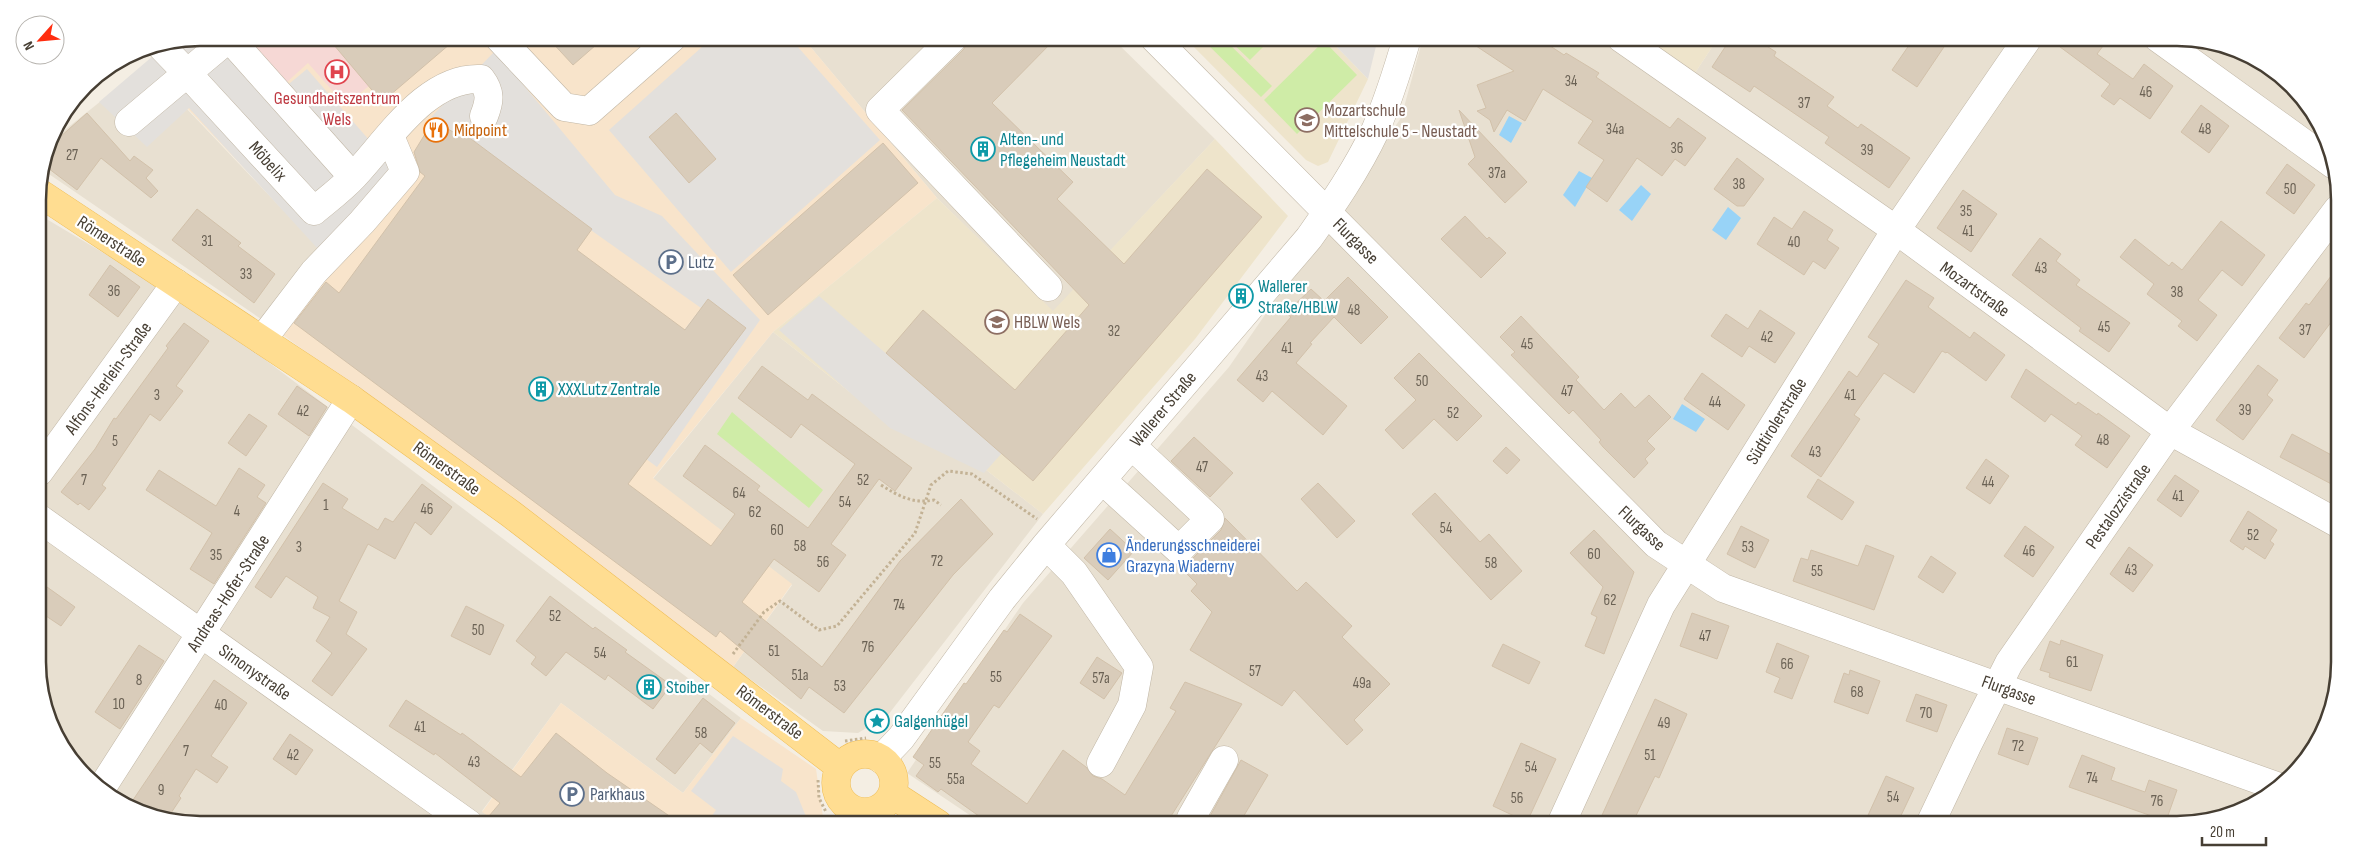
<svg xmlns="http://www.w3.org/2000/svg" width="2377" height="862" font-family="'Sofia Sans Condensed',sans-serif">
<rect width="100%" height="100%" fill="#f4eee3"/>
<path fill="#e8e0d1" d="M803 38H1112L1215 139 1053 312 937 198Z
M1423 38H1638L1693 76 1718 38H2177L2229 46 2299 93 2323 128 2338 179 2339 662 2331 714 2306 761 2276 791 2229 816 2187 824H983L907 773 1023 603 1229 367 1401 118Z
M106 97 187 109 320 249 264 321 43 170 51 141Z
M38 214 198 309 741 718 683 793 561 703 482 811 500 824H200L148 816 78 769 41 693Z
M773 332 888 422 981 466 1043 514 888 715 858 733 823 731 733 667 792 585 653 479Z"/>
<path fill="#f8e4cb" d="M200 38H803L937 198 773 332 653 478 792 584 733 667 264 321 320 248 188 109 148 140Z
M561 703 683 793 741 718 816 769 824 824H500L482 812Z"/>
<path fill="#eee4cb" d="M1185 38H1328L1368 79 1328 162 1318 166 1306 160Z
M1638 38H1718L1693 76Z
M1215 139 1288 216 1195 339 1043 514 981 466 888 422 773 332 937 198 1053 311Z"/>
<path fill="#f6d8d5" d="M247 38H328L369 86 345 105 308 63 287 82Z"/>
<path fill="#cfeca7" d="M1201 38H1223L1272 86 1261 97Z
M1227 38H1272L1250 60Z
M1324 41 1357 75 1297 134 1264 100Z
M732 412 823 490 809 508 717 434Z"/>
<path fill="#e3e0dc" d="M200 38H239L284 88 307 69 398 173 318 249 189 108 147 147 99 102 167 44Z
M712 38H790L880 140 731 272 609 130Z
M1328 38H1378L1368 79Z
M495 51 615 195 662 216 760 320 657 467 607 430 701 308 431 117Z
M819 296 1002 453 984 473 890 428 779 330Z
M733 736 783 769 781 781 796 792 809 824 707 823 716 810 691 791Z"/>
<path fill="#98d3f7" d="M1509 116 1522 123 1511 143 1499 135Z
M1579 171 1592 178 1575 207 1563 195Z
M1641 185 1651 194 1632 221 1619 210Z
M1728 207 1741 218 1726 240 1712 230Z
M1682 404 1705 419 1696 432 1673 419Z"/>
<path fill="#d9ccba" stroke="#d2c1aa" d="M328 38H457L382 102Z
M548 38H604L573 65Z
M969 38H1056L992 103 1073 182 1057 199 1124 264 1207 169 1262 217 1033 481 886 353 923 310 1015 390 1089 305 902 110 964 49Z
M1464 38H1538L1564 55 1566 53 1599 73 1596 77 1670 128 1678 118 1706 138 1685 166 1675 159 1662 176 1637 158 1607 202 1586 187 1604 160 1578 143 1593 121 1543 89 1525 121 1507 110 1494 132 1490 120 1477 111 1486 108 1477 85 1514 71Z
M1731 38H1754L1776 52 1774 56 1834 97 1827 106 1858 128 1861 124 1910 158 1889 188 1825 143 1829 137 1754 86 1750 92 1712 67Z
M1914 38H1950L1917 87 1892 70Z
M2048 38H2109L2097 54 2133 79 2144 64 2173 86 2150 119 2120 98 2114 105 2101 96 2110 84Z
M2201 105 2229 126 2209 153 2181 132Z
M1459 110 1527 182 1505 203 1468 164 1475 157Z
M87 113 130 161 134 156 153 170 146 178 158 191 151 198 101 158 77 190 44 165 50 146Z
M676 113 716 159 689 183 649 137Z
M433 121 457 134 459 130 592 229 577 250 685 330 708 299 746 328 628 484 711 546 735 514 683 476 705 445 760 486 757 490 808 528 855 464 801 424 791 438 738 398 762 366 808 400 812 394 912 468 895 491 879 479 831 544 846 555 819 592 774 559 742 602 822 667 900 561 961 499 993 534 953 575 844 713 809 687 801 699 720 631 716 637 294 323 326 282 339 293 425 176 420 172 414 152Z
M883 143 918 183 768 315 733 275Z
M1737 158 1764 179 1744 206H1737L1714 189Z
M2287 164 2315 185 2294 214 2266 193Z
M1963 190 1997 214 1971 252 1937 228Z
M197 209 241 243 238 246 275 274 254 303 172 240Z
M1804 211 1833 230 1827 240 1839 248 1825 269 1813 261 1804 275 1757 244 1774 217 1792 229Z
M1465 216 1487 239 1489 237 1506 253 1481 278 1441 239Z
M2221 221 2265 255 2242 286 2222 270 2198 300 2217 315 2197 341 2178 326 2182 321 2147 294 2154 284 2120 257 2135 239 2169 266 2172 262 2182 270Z
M2040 238 2061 254 2056 261 2080 280 2076 285 2130 323 2109 352 2079 331 2081 328 2012 275Z
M110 265 140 287 118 317 89 295Z
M2338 267V313L2304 358 2279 338 2306 303 2309 305Z
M1348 277 1388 317 1361 344 1334 317 1310 343 1312 344 1296 363 1347 406 1323 435 1272 391 1263 402 1237 380 1291 317 1286 313 1311 289 1324 301Z
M1906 280 1934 298 1928 307 1970 338 1974 332 2005 355 1986 381 1947 352 1946 353 1942 351 1914 393 1884 373 1854 415 1860 419 1821 477 1791 456 1849 371 1857 377 1879 344 1868 337Z
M1760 310 1795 333 1775 363 1749 346 1742 357 1711 336 1726 314 1748 329Z
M1521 316 1579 377 1576 380 1604 410 1621 393 1635 408 1649 395 1671 417 1647 441 1655 449 1645 459 1648 463 1634 478 1603 447 1599 442 1601 440 1573 410 1569 414 1511 355 1515 352 1500 337Z
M184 323 209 341 176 386 183 391 160 421 150 414 102 485 106 488 89 510 80 503 78 505 61 492 95 449 114 418 116 419 168 348 166 346Z
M1419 353 1482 416 1457 441 1434 419 1403 449 1385 430 1416 400 1394 378Z
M2258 365 2278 380 2267 395 2273 400 2243 440 2216 420Z
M2026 369 2076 405 2078 402 2097 415 2098 413 2130 436 2107 468 2075 445 2082 436 2051 414 2045 422 2011 397Z
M1702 373 1745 405 1728 430 1684 399Z
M297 386 327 407 309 436 278 414Z
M249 414 267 426 246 456 228 443Z
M2292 434 2339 459V488L2280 457Z
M1194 437 1233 473 1210 497 1171 461Z
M1506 447 1520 460 1507 474 1493 461Z
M1986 459 2009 476 1990 504 1966 488Z
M239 468 265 485 257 497 266 503 214 584 190 569 212 533 146 490 159 470 216 506Z
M2175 475 2199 491 2181 517 2157 500Z
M1818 479 1854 502 1842 520 1807 497Z
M323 483 348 499 342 508 378 530 385 518 393 522 422 484 452 507 431 535 415 522 395 559 368 544 339 601 357 612 346 634 367 649 332 696 312 681 332 653 316 641 330 617 313 608 318 597 286 576 271 598 255 587Z
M1318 483 1355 521 1337 538 1301 499Z
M1435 493 1480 542 1489 534 1522 571 1491 600 1412 514Z
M2248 511 2277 530 2270 541 2274 544 2265 559 2245 546 2243 550 2230 541Z
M1225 518 1297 591 1306 582 1352 626 1342 637 1390 684 1354 720 1363 730 1347 745 1294 690 1282 706 1190 650 1212 612 1191 591 1197 584 1178 565 1190 561 1221 530Z
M1741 526 1769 540 1755 568 1727 554Z
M2025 526 2054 547 2033 577 2004 556Z
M1110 529 1134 551 1108 580 1084 558Z
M1594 530 1634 572 1604 654 1585 646 1597 617 1591 614 1603 587 1570 553Z
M1866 545 1894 556 1874 610 1793 581 1801 558 1808 560 1811 550 1858 566Z
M2129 547 2153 565 2133 592 2110 574Z
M1931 556 1956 573 1943 593 1918 577Z
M40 582 75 607 61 626 40 612Z
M550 596 593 629 595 627 627 650 625 652 671 685 653 709 608 675 605 680 566 652 546 676 531 664 536 657 516 641Z
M466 606 504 625 490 655 451 636Z
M1692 613 1729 626 1717 659 1680 646Z
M1020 614 1052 636 999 708 994 705 968 742 980 751 971 764 1027 804 1063 750 1086 767 1093 776 1102 779 1125 795 1176 711 1170 708 1185 682 1242 704 1166 824H990L941 789 938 792 916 776 924 765 913 757 964 683 966 684 1004 630 1007 632Z
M2061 640 2103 655 2091 691 2049 677 2050 673 2040 670 2050 641 2060 645Z
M1777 643 1809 656 1792 699 1774 692 1780 678 1766 672Z
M1503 644 1540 662 1529 684 1492 666Z
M139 645 164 661 120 729 95 712Z
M1097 657 1122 673 1104 699 1080 683Z
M1850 670 1880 681 1868 714 1834 702 1844 673 1849 675Z
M214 680 247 703 211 756 228 767 217 783 196 769 179 796 181 798 167 819 148 816 134 806 136 803 133 800Z
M1916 694 1947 705 1937 732 1906 721Z
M703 698 735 723 712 753 700 743 675 774 656 759Z
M1655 699 1687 714 1659 778 1655 776 1632 824H1598Z
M406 700 461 735 462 733 521 777 556 733 607 773 681 824H501L489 816 500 803 435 753 434 755 389 726Z
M2007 728 2038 738 2028 765 1998 754Z
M290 734 313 750 296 775 273 759Z
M1521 743 1556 759 1527 822 1493 806Z
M2082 755 2115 768 2111 780 2145 792 2149 780 2177 790 2166 821 2069 787Z
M1241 760 1268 775 1239 824H1210L1209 818Z
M1886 776 1914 788 1897 824H1864Z"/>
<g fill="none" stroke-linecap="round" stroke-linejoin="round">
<g stroke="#c0b6a5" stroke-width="29">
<path id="minor" d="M229 38 353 177
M499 38 564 107 589 111 672 38
M953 38 880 110 1048 287
M1154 38 1656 544 1723 588 2279 787
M1621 38 1896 230 2170 431 2339 524
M2158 38 2334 165
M160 45 187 73 314 211C327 200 342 189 354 176 388 140 427 76 481 79 491 92 490 101 484 116
M129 122 229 38
M262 340 314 272 362 222 405 172 390 136
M39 472 176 283
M1102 480 1179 550 1210 519 1132 446
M40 519 469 824
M1046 545 1074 573 1139 667 1132 705 1101 763
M881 759 901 738 1002 599 1046 545 1309 238C1333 204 1357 169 1375 131 1388 101 1398 69 1407 38
M103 786 351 399
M849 824 852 810
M1195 824 1191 818 1224 760
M1561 824 1661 605 1896 230 2028 38
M1930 824 1967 746 2009 663 2170 431 2338 209"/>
</g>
<g stroke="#efbd55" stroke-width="29">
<path id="major" d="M38 192 351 399 511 514 840 767
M836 783a29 29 0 1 1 58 0a29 29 0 1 1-58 0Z
M892 794 938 824"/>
</g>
<path stroke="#c3b295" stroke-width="3" stroke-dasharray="2.5 2.5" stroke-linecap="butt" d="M881 485C899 496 912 504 934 500L941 505
M733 654 764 612 780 601 819 630 837 626 915 533 931 485 948 471 972 474 1037 519
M845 741 866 738
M818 780 819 798 826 812
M877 824 881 823 888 824"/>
<use href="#minor" stroke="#fff" stroke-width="28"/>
<use href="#major" stroke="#ffdd91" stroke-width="28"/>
</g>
<defs>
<g id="hospital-ring" transform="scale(1.25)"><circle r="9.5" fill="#fff" stroke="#e0444e" stroke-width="1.5"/><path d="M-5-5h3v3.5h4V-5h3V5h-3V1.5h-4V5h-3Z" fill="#e0444e"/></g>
<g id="school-ring" transform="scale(1.25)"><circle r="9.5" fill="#fff" stroke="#8d6e63" stroke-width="1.5"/><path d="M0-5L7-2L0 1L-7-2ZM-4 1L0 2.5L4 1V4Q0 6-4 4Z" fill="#8d6e63"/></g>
<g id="restaurant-ring" transform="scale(1.25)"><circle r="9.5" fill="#fff" stroke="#e8710a" stroke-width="1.5"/><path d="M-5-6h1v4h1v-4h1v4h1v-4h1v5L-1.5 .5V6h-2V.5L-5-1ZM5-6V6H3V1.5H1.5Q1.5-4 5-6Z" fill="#e8710a"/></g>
<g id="building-ring" transform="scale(1.25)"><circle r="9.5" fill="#fff" stroke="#0f9aa8" stroke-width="1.5"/><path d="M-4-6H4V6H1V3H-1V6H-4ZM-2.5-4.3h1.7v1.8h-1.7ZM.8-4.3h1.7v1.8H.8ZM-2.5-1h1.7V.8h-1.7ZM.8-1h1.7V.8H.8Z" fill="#0f9aa8"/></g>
<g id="parking-ring" transform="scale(1.25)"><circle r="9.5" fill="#fff" stroke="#5c6f8a" stroke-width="1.5"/><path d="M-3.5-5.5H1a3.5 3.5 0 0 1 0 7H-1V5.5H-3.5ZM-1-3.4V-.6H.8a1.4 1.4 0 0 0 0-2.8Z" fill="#5c6f8a"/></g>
<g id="shop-ring" transform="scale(1.25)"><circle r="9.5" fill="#fff" stroke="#3f7fe0" stroke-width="1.5"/><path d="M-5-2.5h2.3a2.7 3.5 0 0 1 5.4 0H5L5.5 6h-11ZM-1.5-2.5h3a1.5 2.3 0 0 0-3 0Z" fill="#3f7fe0"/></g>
<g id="sight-ring" transform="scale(1.25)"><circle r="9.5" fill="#fff" stroke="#0f9aa8" stroke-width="1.5"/><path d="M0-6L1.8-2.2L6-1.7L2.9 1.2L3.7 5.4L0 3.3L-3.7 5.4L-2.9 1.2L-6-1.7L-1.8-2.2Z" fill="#0f9aa8"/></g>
</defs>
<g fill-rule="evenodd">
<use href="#hospital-ring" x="337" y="72"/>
<use href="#school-ring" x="1307" y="120"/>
<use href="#restaurant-ring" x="436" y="130"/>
<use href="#building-ring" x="983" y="149"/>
<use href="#parking-ring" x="671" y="262"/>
<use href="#building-ring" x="1241" y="296"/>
<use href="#school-ring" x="997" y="322"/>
<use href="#building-ring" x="541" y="389"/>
<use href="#shop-ring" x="1109" y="555"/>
<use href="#building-ring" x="649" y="687"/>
<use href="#sight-ring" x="877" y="721"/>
<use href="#parking-ring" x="572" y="794"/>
</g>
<g text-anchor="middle" stroke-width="4.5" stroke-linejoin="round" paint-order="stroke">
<g font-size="15" fill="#6b6255">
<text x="1571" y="86">34</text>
<text x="2146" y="97">46</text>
<text x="1804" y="108">37</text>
<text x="1615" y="134">34a</text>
<text x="2205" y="134">48</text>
<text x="1677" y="153">36</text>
<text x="1867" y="155">39</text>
<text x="72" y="160">27</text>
<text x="1497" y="178">37a</text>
<text x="1739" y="189">38</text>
<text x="2290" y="194">50</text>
<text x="1966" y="216">35</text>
<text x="1968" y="236">41</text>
<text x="207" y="246">31</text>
<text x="1794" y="247">40</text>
<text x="2041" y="273">43</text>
<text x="246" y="279">33</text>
<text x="114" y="296">36</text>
<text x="2177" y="297">38</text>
<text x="1354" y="315">48</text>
<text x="2104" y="332">45</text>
<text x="2305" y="335">37</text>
<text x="1114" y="336">32</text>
<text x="1767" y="342">42</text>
<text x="1527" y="349">45</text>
<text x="1287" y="353">41</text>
<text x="1262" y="381">43</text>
<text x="1422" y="386">50</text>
<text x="1567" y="396">47</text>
<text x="157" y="400">3</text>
<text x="1850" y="400">41</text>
<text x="1715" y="407">44</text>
<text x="2245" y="415">39</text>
<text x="303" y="416">42</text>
<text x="1453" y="418">52</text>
<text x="2103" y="445">48</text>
<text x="115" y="446">5</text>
<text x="1815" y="457">43</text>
<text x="1202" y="472">47</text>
<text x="84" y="485">7</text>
<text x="863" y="485">52</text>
<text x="1988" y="487">44</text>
<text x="739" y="498">64</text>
<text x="2178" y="501">41</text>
<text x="845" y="507">54</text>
<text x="326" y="510">1</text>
<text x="427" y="514">46</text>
<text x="237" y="516">4</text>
<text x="755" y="517">62</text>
<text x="1446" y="533">54</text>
<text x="777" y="535">60</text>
<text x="2253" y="540">52</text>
<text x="800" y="551">58</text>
<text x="299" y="552">3</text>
<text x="1748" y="552">53</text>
<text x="2029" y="556">46</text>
<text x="1594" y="559">60</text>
<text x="216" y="560">35</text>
<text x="937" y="566">72</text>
<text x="823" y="567">56</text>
<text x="1491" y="568">58</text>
<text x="2131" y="575">43</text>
<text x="1817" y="576">55</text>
<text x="1610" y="605">62</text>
<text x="899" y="610">74</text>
<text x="555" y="621">52</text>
<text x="478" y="635">50</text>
<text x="1705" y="641">47</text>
<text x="868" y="652">76</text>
<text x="774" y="656">51</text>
<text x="600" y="658">54</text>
<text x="2072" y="667">61</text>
<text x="1787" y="669">66</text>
<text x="1255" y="676">57</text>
<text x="800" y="680">51a</text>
<text x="996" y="682">55</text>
<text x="1101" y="683">57a</text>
<text x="139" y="685">8</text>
<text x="1362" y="688">49a</text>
<text x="840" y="691">53</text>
<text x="1857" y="697">68</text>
<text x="119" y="709">10</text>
<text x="221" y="710">40</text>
<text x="1926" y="718">70</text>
<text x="1664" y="728">49</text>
<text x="420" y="732">41</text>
<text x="701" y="738">58</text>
<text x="2018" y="751">72</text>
<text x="186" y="756">7</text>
<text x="293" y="760">42</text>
<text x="1650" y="760">51</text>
<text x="474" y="767">43</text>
<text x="935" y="768">55</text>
<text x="1531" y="772">54</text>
<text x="2092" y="783">74</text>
<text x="956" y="784">55a</text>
<text x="161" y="795">9</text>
<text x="1893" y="802">54</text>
<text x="1517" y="803">56</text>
<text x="2157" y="806">76</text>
</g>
<g font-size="18" fill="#be3a42" stroke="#fff">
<text x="337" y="104">Gesundheitszentrum<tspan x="337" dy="21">Wels</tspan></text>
</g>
<g font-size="18" fill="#785e54" stroke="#fff" text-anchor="start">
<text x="1324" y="116">Mozartschule<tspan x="1324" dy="21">Mittelschule 5 - Neustadt</tspan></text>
<text x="1014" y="328">HBLW Wels</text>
</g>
<g font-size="18" fill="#c56008" stroke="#fff" text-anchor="start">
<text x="454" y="136">Midpoint</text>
</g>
<g font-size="18" fill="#0d838f" stroke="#fff" text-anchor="start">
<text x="1000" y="145">Alten- und<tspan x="1000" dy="21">Pflegeheim Neustadt</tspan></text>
<text x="1258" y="292">Wallerer<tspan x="1258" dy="21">Straße/HBLW</tspan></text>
<text x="558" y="395">XXXLutz Zentrale</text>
<text x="666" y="693">Stoiber</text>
<text x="894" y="727">Galgenhügel</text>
</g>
<g font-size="18" fill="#463e33" stroke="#fff">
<text transform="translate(268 161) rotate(48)" y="6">Möbelix</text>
<text transform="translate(112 241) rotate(33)" y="6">Römerstraße</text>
<text transform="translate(1356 241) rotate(45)" y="6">Flurgasse</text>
<text transform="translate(1975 289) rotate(36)" y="6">Mozartstraße</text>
<text transform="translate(108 378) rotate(-54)" y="6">Alfons-Herlein-Straße</text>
<text transform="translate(1163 409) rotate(-50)" y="6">Wallerer Straße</text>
<text transform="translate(1776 421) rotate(-58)" y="6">Südtirolerstraße</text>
<text transform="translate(447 468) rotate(36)" y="6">Römerstraße</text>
<text transform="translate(2118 506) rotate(-55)" y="6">Pestalozzistraße</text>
<text transform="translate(1642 528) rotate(43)" y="6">Flurgasse</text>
<text transform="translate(228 593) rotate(-57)" y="6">Andreas-Hofer-Straße</text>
<text transform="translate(255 672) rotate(35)" y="6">Simonystraße</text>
<text transform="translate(2009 690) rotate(20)" y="6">Flurgasse</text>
<text transform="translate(770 712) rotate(37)" y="6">Römerstraße</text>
</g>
<g font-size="18" fill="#4e5e75" stroke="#fff" text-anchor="start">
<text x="688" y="268">Lutz</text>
<text x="590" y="800">Parkhaus</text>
</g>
<g font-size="18" fill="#366cbe" stroke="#fff" text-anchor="start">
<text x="1126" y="551">Änderungsschneiderei<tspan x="1126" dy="21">Grazyna Wiaderny</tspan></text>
</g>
</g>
<path d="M0 0H2377V862H0ZM200 46H2177A154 154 0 0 1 2331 200V662A154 154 0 0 1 2177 816H200A154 154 0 0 1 46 662V200A154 154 0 0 1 200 46Z" fill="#fff" fill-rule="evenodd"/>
<path fill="none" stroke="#463e33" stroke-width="2.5" d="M200 46H2177A154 154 0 0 1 2331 200V662A154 154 0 0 1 2177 816H200A154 154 0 0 1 46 662V200A154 154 0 0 1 200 46Z"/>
<g transform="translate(40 40) rotate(243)"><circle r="24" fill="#ffffff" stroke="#b5b2ad"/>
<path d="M0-4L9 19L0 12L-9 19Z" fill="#ff2d0f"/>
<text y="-8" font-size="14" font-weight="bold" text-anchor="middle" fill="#463e33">N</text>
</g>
<path d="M2202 837v8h64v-8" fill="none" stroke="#463e33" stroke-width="2.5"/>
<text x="2210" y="837" font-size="15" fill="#463e33" stroke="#ffffff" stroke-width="4" paint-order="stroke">20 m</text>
</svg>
